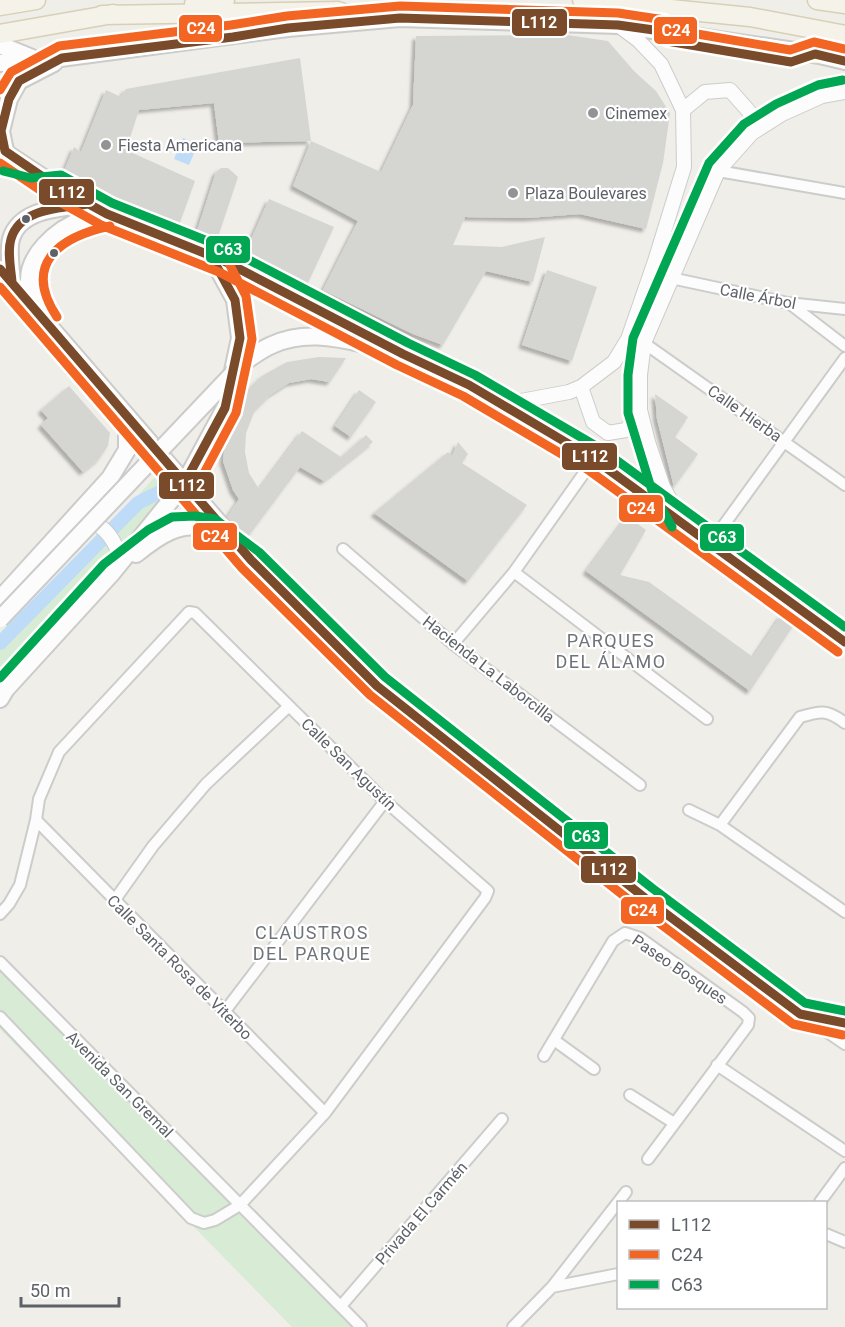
<svg xmlns="http://www.w3.org/2000/svg" width="845" height="1327" font-family="Roboto,sans-serif">
<defs>
<filter id="shadow"><feDropShadow dx="-3.5" dy="3.5" stdDeviation="1.5" flood-color="#0004"/></filter>
</defs>
<rect width="100%" height="100%" fill="#efeee9"/>
<path fill="#d7ebd5" d="M155 477 170 496 96 581 21 654 0 686V645Z
M0 963 361 1327H292L0 1029Z"/>
<path fill="#bedcf8" d="M183 138 198 144 189 165 174 159Z"/>
<g fill="none" stroke-linecap="round" stroke-linejoin="round">
<path stroke="#bedcf8" stroke-width="14" d="M0 643 138 503 160 492"/>
</g>
<path fill="#d5d5d2" filter="url(#shadow)" d="M567 35 608 41 634 71 656 91 670 113 663 163 646 229 580 214 527 218 465 217 453 245 502 247 545 237 533 282 486 271 443 345 413 334 323 290 358 221 293 186 311 141 381 172 413 105 416 36Z
M300 58 311 141 219 143 214 103 139 110 126 150 195 181 178 228 92 194 64 171 74 147 81 152 106 90 121 97 126 89Z
M221 168H228L238 177 216 243 196 234 216 172Z
M269 199 334 227 307 285 245 253Z
M547 270 597 287 572 361 522 345Z
M319 357 346 358 330 382 311 379 289 383 270 395 255 410 246 433 245 452 249 473 259 489 302 431 341 457 366 435 373 442 324 481 300 467 247 538 224 522 239 499 233 490 223 461 227 426 239 398 262 376 287 362Z
M69 386 110 433 108 446 99 459 83 472 41 425 48 418 41 410Z
M359 390 376 402 351 437 335 426Z
M655 394 688 417 675 437 698 454 674 487 657 419Z
M458 442 468 454 462 463 527 505 468 581 374 513 448 452 452 456Z
M627 516 646 530 620 575 649 582 753 657 781 615 795 623 750 691 586 571Z"/>
<g fill="none" stroke-linecap="round" stroke-linejoin="round">
<g stroke="#cccccb" stroke-width="14">
<path id="minor" d="M718 171 845 193
M671 278 788 303 845 309
M789 303 845 346
M644 343 845 485
M710 544 845 358
M343 549 453 644 640 785
M514 572 707 719
M453 644 514 572 594 459
M689 810 720 825 845 912
M36 820 325 1113
M720 825 800 717C820 711 827 709 845 723
M114 901 153 846 206 784 289 706
M0 914 9 904 20 885 36 820 39 799 59 752 189 612 195 613 385 801 488 891 485 898 325 1113 240 1205 215 1220 204 1223 191 1218 0 1017
M0 962 361 1327
M225 1011 385 801
M808 1019 845 1044
M554 1040 594 1069
M544 1056 613 941 625 933 640 938 743 1012 749 1018 748 1025 648 1159
M717 1065 845 1151
M630 1095 674 1123
M820 1202 845 1168
M826 1234 845 1242
M552 1287 618 1274
M341 1306 502 1119
M513 1327 552 1287 626 1192"/>
</g>
<g stroke="#cccccb" stroke-width="16">
<path id="tertiary" d="M683 110 705 92 730 90 753 116 752 133
M581 387 593 422 608 433 626 430 640 410
M496 401H521L569 392 581 387 614 362 628 339 655 261 684 167 683 110 661 64 638 40 618 25
M84 520C102 523 113 537 119 554L114 569
M683 523 663 487 648 442 640 410V375L644 343 718 171 752 133 782 114 822 96 845 92"/>
</g>
<g stroke="#cbcbca" stroke-width="20">
<path id="secondary" d="M0 45 32 58
M0 63 38 61 288 28 400 18 618 25 815 54 845 61
M0 146 9 155 56 186 107 214 224 261 403 354 448 374 496 401 594 459 845 642
M5 151 1 131 9 99 19 81 54 63
M0 269 251 560 377 686 645 898 800 1014 845 1023
M12 282C11 271 8 250 11 239 20 208 62 208 88 204
M36 306C34 300 31 294 30 288 23 257 58 228 84 219 91 216 100 216 107 214
M136 554C156 538 183 517 211 531 217 533 222 539 227 543
M0 599 110 478 127 450V417
M0 699 6 689 112 573 184 484 225 408 240 338 235 300 211 256"/>
</g>
<g stroke="#d7d0b6" stroke-width="21">
<path id="primary" d="M582 0 750 17 845 35
M817 0 845 4
M194 4 225 0
M0 6 36 0
M102 15 338 11 362 20
M0 34 113 14
M815 54 845 52"/>
</g>
<use href="#minor" stroke="#fdfcfc" stroke-width="10"/>
<use href="#tertiary" stroke="#fdfcfc" stroke-width="14"/>
<use href="#secondary" stroke="#fdfcfc" stroke-width="16"/>
<use href="#primary" stroke="#f4f2e9" stroke-width="18"/>
<g stroke="#cbcbca" stroke-width="20" stroke-linecap="butt">
<path id="secondary-bridge" d="M0 619 244 362C253 356 262 349 272 345 302 331 334 337 364 344"/>
</g>
<use href="#secondary-bridge" stroke="#fdfcfc" stroke-width="16"/>
<g stroke="#fff" stroke-width="14">
<path id="bus-1" d="M845 61 815 54 791 62 667 41 661 31 618 25 400 18 288 28 233 37 62 58 19 81 9 99 1 131 5 151 56 186 107 214 224 261 403 354 469 385 594 459 845 642
M0 269 251 560 377 686 645 898 800 1014 845 1023
M12 282C11 269 7 252 11 239 20 208 61 208 88 204
M184 484 225 408 240 338 235 300 211 256"/>
</g>
<g stroke="#fff" stroke-width="14">
<path id="bus-2" d="M0 90 11 72 59 46 231 25 287 16 400 6 618 13 665 20 674 30 790 50 814 42 845 49
M0 163 49 196 101 225 219 272 397 365 463 396 587 469 838 652
M0 287 242 568 370 695 638 907 793 1024 843 1035
M57 317C22 264 59 237 110 226
M195 490 236 413 252 339 246 296 222 250"/>
</g>
<g stroke="#fff" stroke-width="14">
<path id="bus-3" d="M3 171 31 178 61 175 112 203 230 250 408 343 475 375 601 449 845 627
M672 527 652 491 628 413V375L633 338 709 163 744 124 776 104 818 85 843 80
M0 678 104 564 148 530 172 517 195 516 215 519 259 552 385 677 652 888 805 1003 845 1011"/>
</g>
<use href="#bus-1" stroke="#7a4b2a" stroke-width="9"/>
<use href="#bus-2" stroke="#f26522" stroke-width="9"/>
<use href="#bus-3" stroke="#00a651" stroke-width="9"/>
</g>
<g fill="#919395" stroke="#fff" stroke-width="2">
<circle cx="593" cy="113" r="6"/>
<circle cx="106" cy="145" r="6"/>
<circle cx="513" cy="193" r="6"/>
</g>
<g fill="#5e6268" stroke="#fff" stroke-width="2">
<circle cx="26" cy="219" r="5"/>
<circle cx="54" cy="253" r="5"/>
</g>
<g text-anchor="middle" stroke-width="4.5" stroke-linejoin="round" paint-order="stroke">
<g font-size="16" fill="#5e6268" stroke="#fff" text-anchor="start">
<text x="605" y="119">Cinemex</text>
<text x="118" y="151">Fiesta Americana</text>
<text x="525" y="199">Plaza Boulevares</text>
</g>
<g font-size="16" fill="#5e6268" stroke="#fff">
<text transform="translate(758 296) rotate(11)" y="6">Calle Árbol</text>
<text transform="translate(745 413) rotate(35)" y="6">Calle Hierba</text>
<text transform="translate(489 669) rotate(38)" y="6">Hacienda La Laborcilla</text>
<text transform="translate(349 764) rotate(44)" y="6">Calle San Agustín</text>
<text transform="translate(180 967) rotate(45)" y="6">Calle Santa Rosa de Viterbo</text>
<text transform="translate(680 969) rotate(34)" y="6">Paseo Bosques</text>
<text transform="translate(120 1084) rotate(45)" y="6">Avenida San Gremal</text>
<text transform="translate(421 1213) rotate(-49)" y="6">Privada El Carmén</text>
</g>
<g font-size="18" letter-spacing="1.5" fill="#6f747a" stroke="#fff">
<text x="611" y="647">PARQUES<tspan x="611" dy="21">DEL ÁLAMO</tspan></text>
<text x="312" y="939">CLAUSTROS<tspan x="312" dy="21">DEL PARQUE</tspan></text>
</g>
</g>
<g stroke="#fff" stroke-width="2">
<rect x="511" y="8" width="57" height="29" rx="6" fill="#7a4b2a"/>
<rect x="178" y="14" width="45" height="29" rx="6" fill="#f26522"/>
<rect x="653" y="16" width="45" height="29" rx="6" fill="#f26522"/>
<rect x="38" y="178" width="57" height="28" rx="6" fill="#7a4b2a"/>
<rect x="205" y="235" width="46" height="29" rx="6" fill="#00a651"/>
<rect x="561" y="442" width="57" height="29" rx="6" fill="#7a4b2a"/>
<rect x="158" y="471" width="57" height="29" rx="6" fill="#7a4b2a"/>
<rect x="618" y="494" width="46" height="29" rx="6" fill="#f26522"/>
<rect x="192" y="522" width="46" height="29" rx="6" fill="#f26522"/>
<rect x="699" y="523" width="46" height="29" rx="6" fill="#00a651"/>
<rect x="563" y="821" width="46" height="29" rx="6" fill="#00a651"/>
<rect x="580" y="855" width="57" height="29" rx="6" fill="#7a4b2a"/>
<rect x="620" y="896" width="45" height="29" rx="6" fill="#f26522"/>
</g>
<g font-size="16" text-anchor="middle" font-weight="bold" fill="#fff">
<text x="539" y="28">L112</text>
<text x="201" y="34">C24</text>
<text x="676" y="36">C24</text>
<text x="67" y="198">L112</text>
<text x="228" y="255">C63</text>
<text x="590" y="462">L112</text>
<text x="187" y="491">L112</text>
<text x="641" y="514">C24</text>
<text x="215" y="542">C24</text>
<text x="722" y="543">C63</text>
<text x="586" y="842">C63</text>
<text x="609" y="875">L112</text>
<text x="643" y="916">C24</text>
</g>
<rect x="617" y="1201" width="210" height="108" fill="#ffffff" stroke="#bfc0c3" stroke-width="1.5"/>
<rect x="629" y="1220" width="30" height="9" fill="#7a4b2a" stroke="#bfc0c3" stroke-width="1.5"/>
<text x="671" y="1231" font-size="18" fill="#5e6268">L112</text>
<rect x="629" y="1250" width="30" height="9" fill="#f26522" stroke="#bfc0c3" stroke-width="1.5"/>
<text x="671" y="1261" font-size="18" fill="#5e6268">C24</text>
<rect x="629" y="1280" width="30" height="9" fill="#00a651" stroke="#bfc0c3" stroke-width="1.5"/>
<text x="671" y="1291" font-size="18" fill="#5e6268">C63</text>
<path d="M21 1297v9h98v-9" fill="none" stroke="#5e6268" stroke-width="3"/>
<text x="30" y="1297" font-size="18" fill="#5e6268" stroke="#ffffff" stroke-width="4.5" paint-order="stroke">50 m</text>
</svg>
